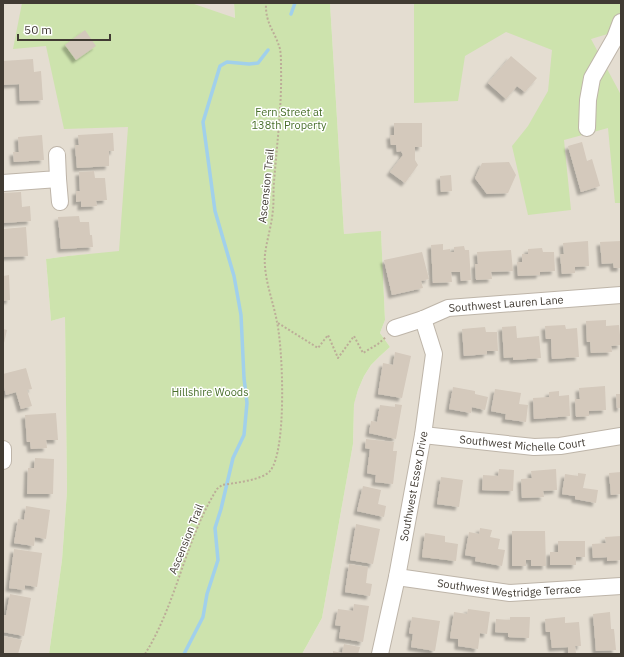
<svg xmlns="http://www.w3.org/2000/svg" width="624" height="657" font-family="'IBM Plex Sans',sans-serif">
<defs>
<filter id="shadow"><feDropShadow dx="-3.5" dy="3.5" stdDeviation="1" flood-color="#0004"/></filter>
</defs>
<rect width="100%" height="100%" fill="#f0ebe3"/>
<path fill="#e4ddd1" d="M3 3H234L249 242 68 256 46 259 51 321 65 317 67 491 62 560 49 654H3Z
M330 3H621V654H302L322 618 353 444 354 403 358 390 364 376 371 365 380 356 390 347 380 333 385 320 381 232 344 234Z"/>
<path fill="#cde3ad" d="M22 3H191L235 18 234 3H330L344 234 381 231 385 320 380 333 390 347 380 356 371 365 364 376 358 390 354 404 353 444 322 618 302 654H49L62 560 67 491 65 317 51 321 46 259 68 256 119 251 128 127 64 129 46 46 13 49Z
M414 3H621V30L591 39 621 95V203H615L608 128 564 140 571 210 528 215 512 146 528 126 548 91 552 50 506 32 465 56 458 101 414 103Z"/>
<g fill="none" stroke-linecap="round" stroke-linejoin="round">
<path stroke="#a1d0eb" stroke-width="3.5" d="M291 14 295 3
M184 654 203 617 207 594 218 560 215 528 221 509 233 458 244 435 247 403 244 378 241 315 234 276 215 211 203 122 220 66 227 62 249 64 258 63 268 50"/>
</g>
<path fill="#d4c9bc" filter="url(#shadow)" d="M85 30 96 46 76 60 65 45Z
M511 56 537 78 525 92 517 86 506 99 488 83Z
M33 59 34 72 41 71 43 100 20 101 19 84 3 85V61Z
M394 123H422V147H415V160L418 165 405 183 390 172 403 155 401 151 397 152 396 145H391L390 135H394Z
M113 133 114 151H109V166L77 168 75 145H79L78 135Z
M42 135 44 160 14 162 13 152H19L18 137Z
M582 142 587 161 592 159 600 186 581 192 568 146Z
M509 162 516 175 508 193 487 194 475 178 482 163Z
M94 171 95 178H105L107 200 96 201 97 206 81 207V201L76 202V191H80L79 172Z
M451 175 452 191 441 192 440 176Z
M21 192 22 207 30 206 31 221 3 223V193Z
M79 216 80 222H89L90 235H92L93 247 61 249 58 217Z
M26 227 28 256 3 257V229Z
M588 241 589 266 575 267V273L562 274 560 254H564L563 243Z
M621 241V268H614L613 263 602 264 600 242Z
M443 244V250L450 249V252H454V247L464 246 465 250H469L471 280 461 281 460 272H451L452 282 433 283 431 245Z
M542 248 543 252H554L555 271 540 272V275L518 276 517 262H522V254H528V249Z
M511 250 513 271 491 272 492 279 476 280 475 264H478L477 252Z
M422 252 429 279 421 281 423 288 392 295 384 260Z
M9 275 10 300 3 301V276Z
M606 320V326L619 325 621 345 611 346 612 352 591 353 590 342H587L586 321Z
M565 325 566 329 577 328 579 357 552 359 551 339H546L545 326Z
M516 326 517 338 539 336 541 358 513 360V357L504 358 502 327Z
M485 327 486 332H497L498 351H487V354L464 356 462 329Z
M3 329 7 330 4 343H3Z
M395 352 411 356 402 398 378 394 383 363 393 365Z
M26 368 32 389 27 390 32 406 21 409 16 392 6 395 3 383V374Z
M605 386 606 410 589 411V416L576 417 575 399H580L579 388Z
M453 387 475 391V394L488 397 485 410 472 407 471 413 449 409Z
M495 389 521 393 519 404 528 405 526 422 505 419 506 414 491 411Z
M559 391V396L569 395 570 416 534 419 533 398 549 397V392Z
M616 394H621V408H617Z
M395 404 402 405 396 439 369 433 371 421 377 422 380 405 395 407Z
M56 413 58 440H46L47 448 31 449 30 442H27L25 415Z
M366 439 394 442 393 451H397L393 484 375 482 376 475 367 473 370 449 365 448Z
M35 458 54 459 53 494H27L28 468H34Z
M499 469 514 470 513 491 482 490 483 475 498 476Z
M556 469 557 490 543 491 544 497 522 498 521 479 532 478 531 471Z
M621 472V494L611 495 609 473Z
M578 473 586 474 583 488 598 490 596 503 575 499V496L562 494 565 474 578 476Z
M441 477 463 480 459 507 437 504Z
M363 486 381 490 378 504 386 506 384 517 357 511Z
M26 506 50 510 46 539 35 537 34 546 14 543 18 519 24 520Z
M356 524 380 529 373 564 350 560Z
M480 528 492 530 490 537 500 539 498 549 505 550 502 566 475 561 476 557 465 555 469 532 479 534Z
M512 531H545L546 566H531V560H526V566H512Z
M425 533 445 536V542L458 544 456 561 422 557Z
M621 536V560L607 561V557L593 558 592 544 606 543 605 537Z
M558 541H585V557H576V565H550V552H558Z
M14 549 42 553 37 587 25 585V590L9 588Z
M349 564 368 567 366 583 372 584 370 596 345 592Z
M10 594 31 598 24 636 3 632V615H6Z
M354 604 369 606 363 642 339 638 341 626 335 625 338 609 353 611Z
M468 609 490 612 487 634 480 633 478 649 458 646V639L450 638 454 612 467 614Z
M610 612 611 629H614L616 650 596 651 593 614Z
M412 617 440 621 435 651 411 647 413 634 409 633Z
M510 617H530L529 638 508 637V633L495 632 496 619 510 620Z
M565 617V623L579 622 581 646H575L576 653H568V647L552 648 550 632H546L545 619Z
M3 636 22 640 18 654H3Z
M344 644 360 647 358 654H333V651L342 653Z"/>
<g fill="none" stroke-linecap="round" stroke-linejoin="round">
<g stroke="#beb5a9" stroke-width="18">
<g id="minor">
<path d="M587 128 588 100 592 78 615 38 621 22"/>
<path d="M58 179 60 202"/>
<path d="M3 183 58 179 57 155"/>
<path id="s1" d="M395 328 423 319 448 308 621 295"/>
<path id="s2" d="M423 435 534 447 560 446 621 436"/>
<path d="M3 449V461"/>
<path id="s3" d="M397 577 510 593 621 586"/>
<path id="s4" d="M380 654 397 577 423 435 434 354 423 319"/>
</g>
</g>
<path stroke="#bcad98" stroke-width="2" stroke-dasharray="2 2" stroke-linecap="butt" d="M278 323 318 348 328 335 338 358 354 336 363 353 378 344 386 337
M145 654C177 603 185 540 217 489L222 485C234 483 263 480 270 471 287 451 283 350 277 322 273 300 263 277 265 254 267 239 272 224 273 209 274 200 273 191 274 182 277 143 282 105 281 67 281 61 281 54 280 49 275 31 265 24 266 3"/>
<use href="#minor" stroke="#fff" stroke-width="16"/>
</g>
<g text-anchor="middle" stroke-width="3" stroke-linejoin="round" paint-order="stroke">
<g font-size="11" fill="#486f2b" stroke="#fff">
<text x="289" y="116">Fern Street at<tspan x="289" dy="13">138th Property</tspan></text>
<text x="210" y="396">Hillshire Woods</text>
</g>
<g font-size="11" fill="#413b33" stroke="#fff">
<text transform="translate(266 186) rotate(-84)" y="4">Ascension Trail</text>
<text dy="4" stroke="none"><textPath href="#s1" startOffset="115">Southwest Lauren Lane</textPath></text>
<text dy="4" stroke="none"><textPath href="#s2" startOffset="100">Southwest Michelle Court</textPath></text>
<text dy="4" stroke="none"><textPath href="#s4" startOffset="171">Southwest Essex Drive</textPath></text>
<text transform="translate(186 539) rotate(-68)" y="4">Ascension Trail</text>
<text dy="4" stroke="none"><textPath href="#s3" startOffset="113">Southwest Westridge Terrace</textPath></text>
</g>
</g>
<rect width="624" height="657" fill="none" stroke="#413b33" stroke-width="8"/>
<path d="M18 34v6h92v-6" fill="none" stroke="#413b33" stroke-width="2"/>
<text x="24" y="34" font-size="12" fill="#413b33" stroke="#ffffff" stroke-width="3" paint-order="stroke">50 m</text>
</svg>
